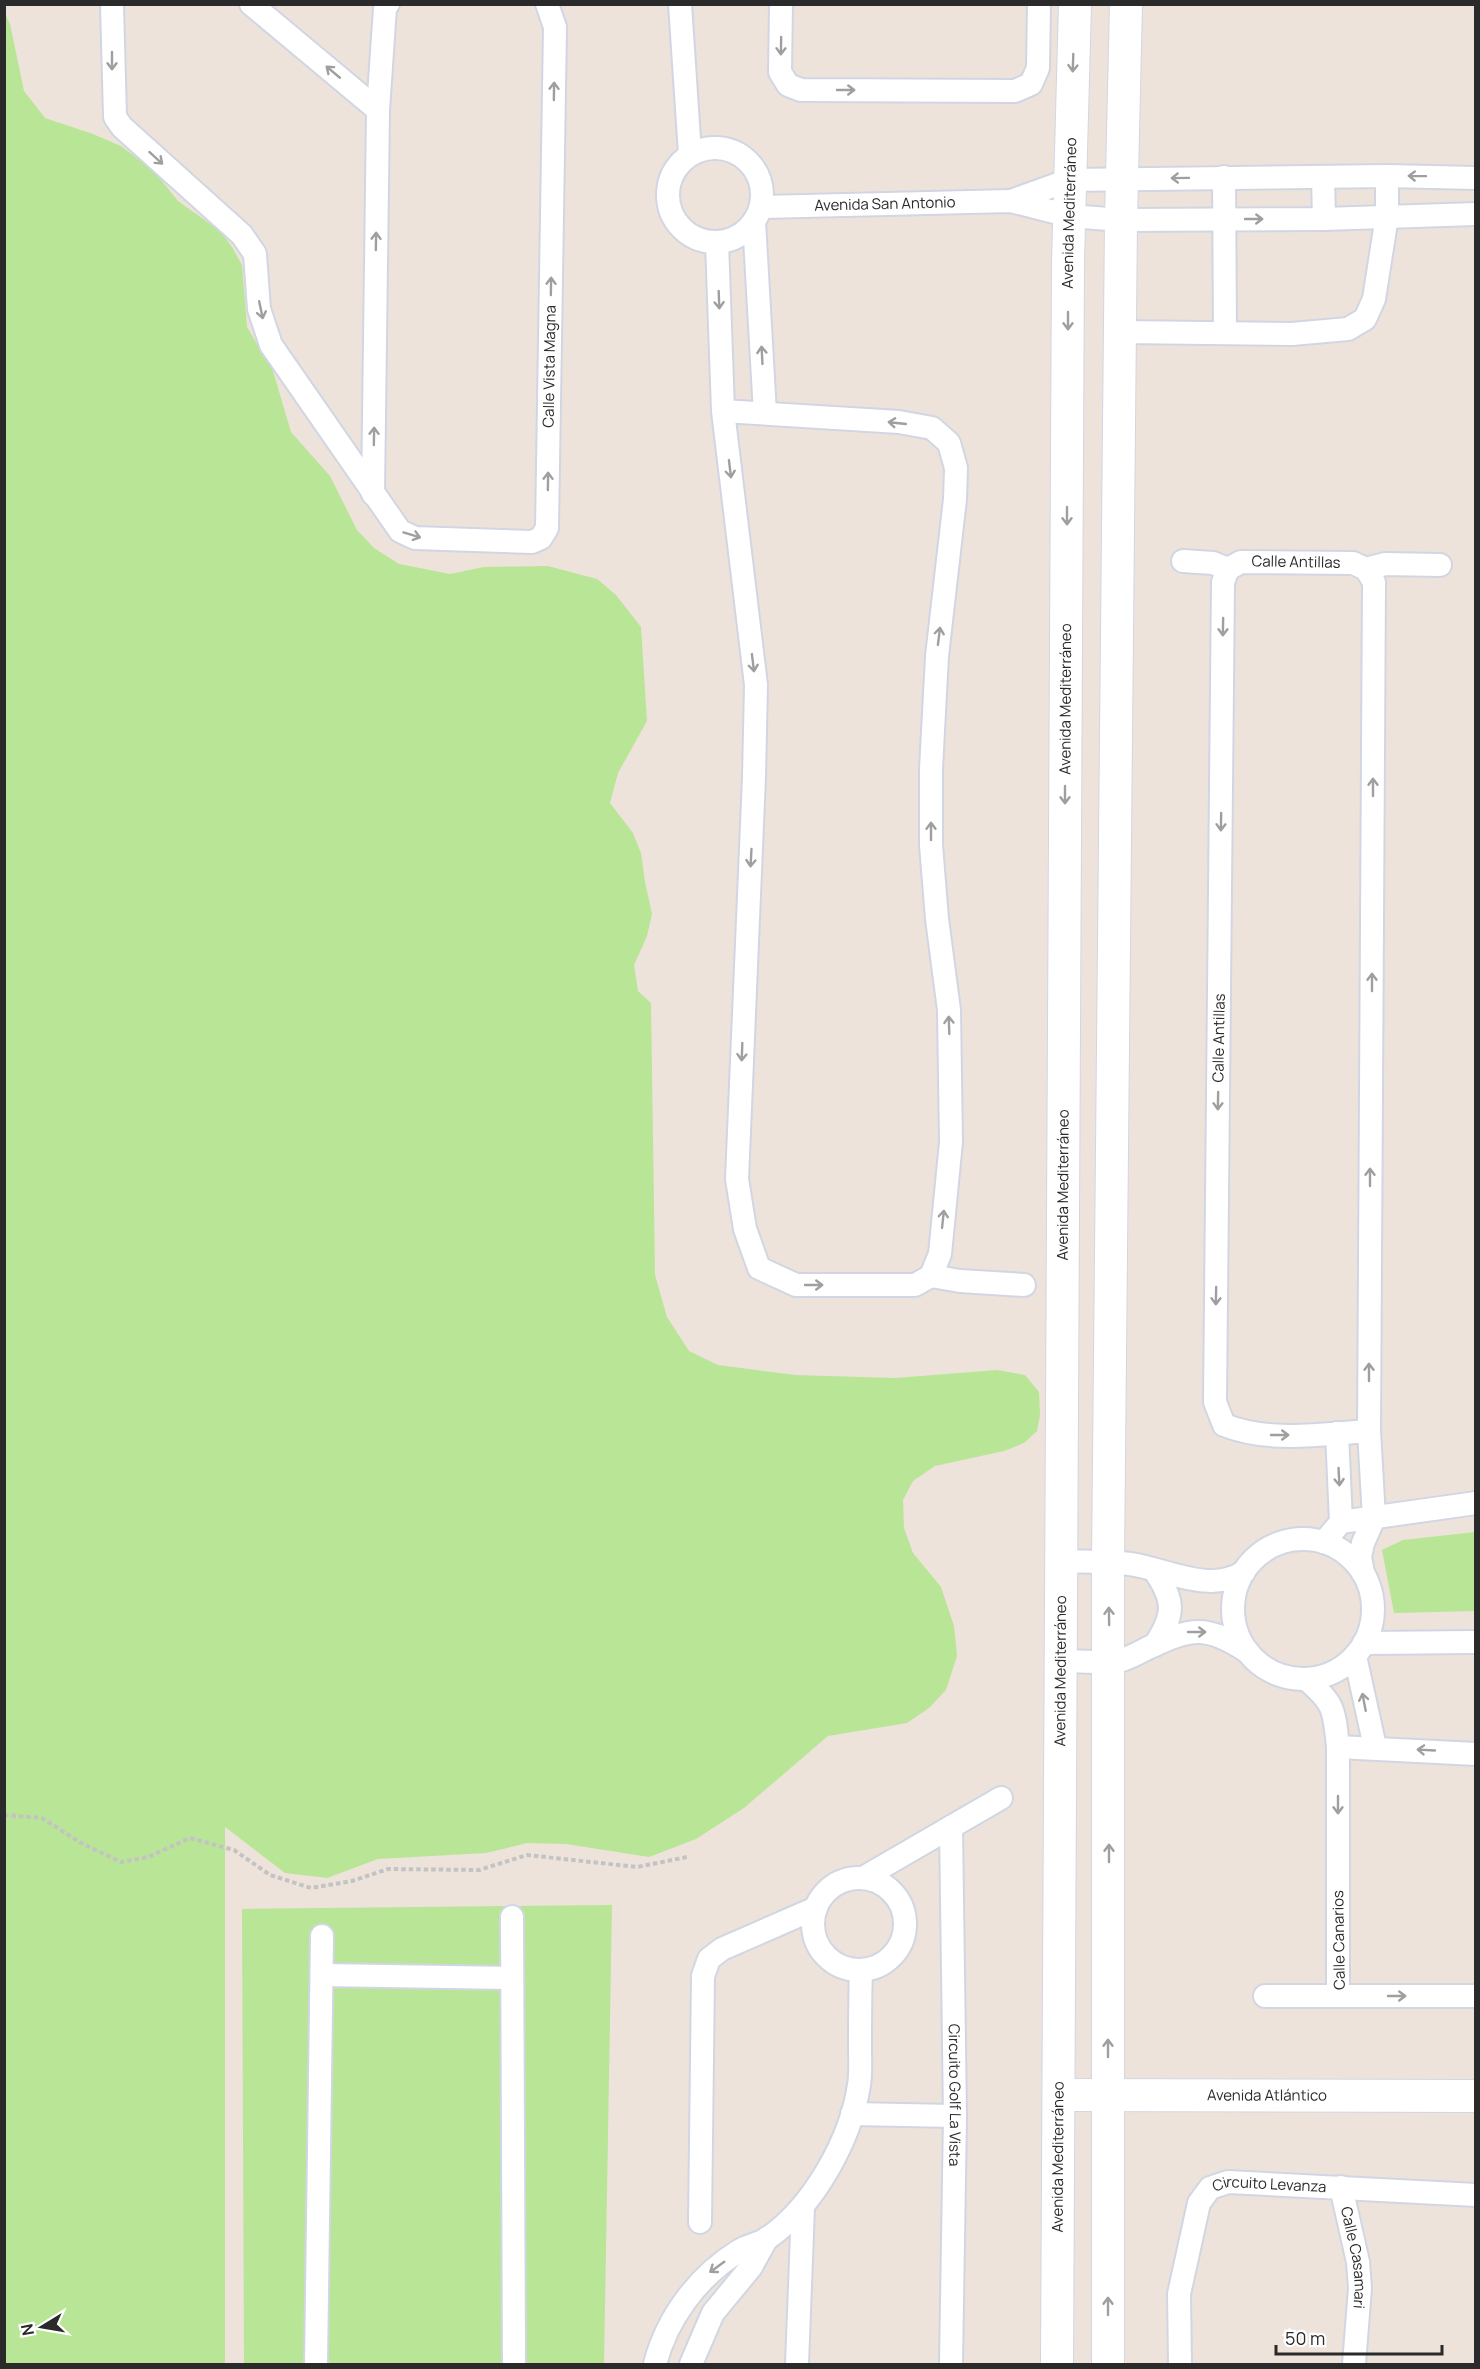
<svg xmlns="http://www.w3.org/2000/svg" width="1480" height="2369" font-family="Manrope,sans-serif">
<rect width="100%" height="100%" fill="#ede3db"/>
<path fill="#b9e596" d="M4 11 10 24 24 91 45 118 93 134 121 146 154 171 178 201 220 231 232 247 242 265 247 327 273 371 291 432 330 476 357 530 374 548 399 564 450 574 484 567 548 566 597 579 616 595 641 627 647 721 618 773 610 803 633 833 641 853 645 882 652 914 647 936 634 965 638 991 651 1003 655 1275 667 1317 689 1351 718 1365 795 1375 895 1378 997 1370 1025 1375 1039 1392 1040 1415 1037 1431 1024 1443 1004 1451 935 1466 913 1481 903 1500 904 1528 913 1553 941 1587 954 1626 957 1656 946 1690 929 1708 907 1723 828 1736 744 1808 696 1839 649 1857 566 1844 527 1843 486 1853 378 1859 327 1878 285 1873 225 1827V2364H5Z
M1475 1532V1611L1394 1613 1382 1550 1403 1540Z
M612 1905 604 2364H244L242 1909Z"/>
<g fill="none" stroke-linecap="round" stroke-linejoin="round">
<g stroke="#d1d6e3" stroke-width="26">
<g id="street">
<path id="s1" d="M112 4 115 117 122 127 242 235 255 254 259 309 271 345 400 531 415 538 532 542 541 538 547 528 555 27 547 4"/>
<path d="M251 4 378 110"/>
<path d="M680 4 690 154"/>
<path d="M781 4 780 72 788 85 801 90 1015 91 1031 84 1038 68 1039 4"/>
<circle cx="715" cy="195" r="47"/>
<path d="M1224 177 1225 333"/>
<path d="M1323 177 1324 219"/>
<path d="M1011 201 1069 180 1387 176 1476 178"/>
<path id="s2" d="M761 207 1011 201 1070 216 1121 220 1324 219 1476 214"/>
<path d="M754 221 765 413"/>
<path d="M717 242 723 411 756 685 754 777 737 1179 745 1229 759 1268 796 1285H915L931 1276 940 1254 951 1142 949 1010 937 919 931 845V769L937 656 955 499 956 468 949 443 932 428 899 422 723 411"/>
<path d="M1121 332 1292 334 1348 329 1365 319 1374 299 1387 216V176"/>
<path d="M373 494 378 110 385 8 388 4"/>
<path d="M1183 561 1213 563 1228 569"/>
<path d="M1366 569 1385 564 1440 565"/>
<path d="M931 1276 960 1281 1024 1285"/>
<path d="M1337 1433 1341 1522"/>
<circle cx="1303" cy="1609" r="70"/>
<path d="M1324 1542 1341 1522 1476 1503"/>
<path d="M1060 1561C1083 1562 1107 1561 1130 1564 1166 1569 1210 1594 1244 1572"/>
<path d="M1154 1570C1175 1600 1175 1615 1155 1645"/>
<path d="M1363 1573 1360 1557 1363 1543 1374 1518 1369 1431 1374 582 1366 569 1353 563 1241 562 1228 569 1223 582 1215 1402 1224 1425C1269 1443 1322 1434 1369 1431"/>
<path d="M1364 1643 1476 1642"/>
<path d="M1355 1656 1375 1747"/>
<path d="M1061 1661C1081 1661 1103 1664 1122 1660 1131 1657 1140 1652 1148 1648 1191 1628 1206 1624 1248 1652"/>
<path d="M1307 1680C1335 1704 1334 1710 1338 1747V1996"/>
<path d="M1338 1747 1476 1754"/>
<path id="s3" d="M951 1827 955 2116 951 2364"/>
<path d="M863 1878 1001 1798"/>
<circle cx="859" cy="1924" r="46"/>
<path d="M512 1917 514 2364"/>
<path d="M322 1975 512 1978"/>
<path d="M1265 1996H1476"/>
<path d="M852 2114 955 2116"/>
<path id="s4" d="M1341 2187 1358 2262 1360 2288 1354 2364"/>
<path d="M700 2222 703 1976 709 1959 722 1949 816 1908"/>
<path d="M316 2364 322 1936"/>
<path d="M655 2364C667 2318 698 2276 739 2251 748 2245 760 2244 768 2238 814 2206 851 2139 859 2085 861 2073 860 2060 860 2048 860 2022 860 1996 861 1971"/>
<path d="M691 2364 713 2313 751 2267 767 2238"/>
<path d="M797 2364 803 2207"/>
<path id="s5" d="M1180 2364 1179 2294 1199 2203 1210 2188 1228 2182 1476 2195"/>
</g>
</g>
<g stroke="#d1d6e3" stroke-width="34">
<g id="secondary">
<path id="s6" d="M1059 2095 1476 2096"/>
<path id="s7" d="M1057 2364 1068 262 1075 4"/>
<path d="M1108 2364V1563L1121 220 1126 4"/>
</g>
</g>
<path stroke="#c3c3c3" stroke-width="4" stroke-dasharray="4.5 3" stroke-linecap="butt" d="M4 1815 42 1818 81 1843 121 1862 148 1857 190 1838 234 1850 270 1875 311 1888 352 1881 388 1869 479 1870 527 1855 637 1867 687 1857"/>
<use href="#street" stroke="#fff" stroke-width="22"/>
<use href="#secondary" stroke="#fff" stroke-width="32"/>
</g>
<defs><path id="oneway-shaft" d="M-6 0H5M1.5-3L5.5 0L1.5 3" fill="none" stroke-width="1.6" stroke-linecap="round" stroke-linejoin="round" transform="scale(1.5)"/></defs>
<g stroke="#9f9f9f">
<use href="#oneway-shaft" transform="translate(781 46) rotate(91)"/>
<use href="#oneway-shaft" transform="translate(112 61) rotate(90)"/>
<use href="#oneway-shaft" transform="translate(1073 63) rotate(92)"/>
<use href="#oneway-shaft" transform="translate(333 72) rotate(-140)"/>
<use href="#oneway-shaft" transform="translate(846 90)"/>
<use href="#oneway-shaft" transform="translate(554 91) rotate(-89)"/>
<use href="#oneway-shaft" transform="translate(156 158) rotate(42)"/>
<use href="#oneway-shaft" transform="translate(1417 176) rotate(-179)"/>
<use href="#oneway-shaft" transform="translate(1180 178) rotate(179)"/>
<use href="#oneway-shaft" transform="translate(1254 219)"/>
<use href="#oneway-shaft" transform="translate(376 241) rotate(-89)"/>
<use href="#oneway-shaft" transform="translate(551 286) rotate(-89)"/>
<use href="#oneway-shaft" transform="translate(719 300) rotate(88)"/>
<use href="#oneway-shaft" transform="translate(261 310) rotate(78)"/>
<use href="#oneway-shaft" transform="translate(1068 321) rotate(90)"/>
<use href="#oneway-shaft" transform="translate(762 355) rotate(-93)"/>
<use href="#oneway-shaft" transform="translate(897 423) rotate(-174)"/>
<use href="#oneway-shaft" transform="translate(374 436) rotate(-89)"/>
<use href="#oneway-shaft" transform="translate(730 469) rotate(83)"/>
<use href="#oneway-shaft" transform="translate(548 481) rotate(-89)"/>
<use href="#oneway-shaft" transform="translate(1067 516) rotate(90)"/>
<use href="#oneway-shaft" transform="translate(412 535) rotate(17)"/>
<use href="#oneway-shaft" transform="translate(1223 627) rotate(91)"/>
<use href="#oneway-shaft" transform="translate(939 636) rotate(-83)"/>
<use href="#oneway-shaft" transform="translate(753 663) rotate(83)"/>
<use href="#oneway-shaft" transform="translate(1373 787) rotate(-90)"/>
<use href="#oneway-shaft" transform="translate(1065 795) rotate(90)"/>
<use href="#oneway-shaft" transform="translate(1221 822) rotate(91)"/>
<use href="#oneway-shaft" transform="translate(931 831) rotate(-90)"/>
<use href="#oneway-shaft" transform="translate(751 858) rotate(93)"/>
<use href="#oneway-shaft" transform="translate(1372 982) rotate(-90)"/>
<use href="#oneway-shaft" transform="translate(949 1025) rotate(-92)"/>
<use href="#oneway-shaft" transform="translate(742 1052) rotate(92)"/>
<use href="#oneway-shaft" transform="translate(1218 1101) rotate(91)"/>
<use href="#oneway-shaft" transform="translate(1370 1177) rotate(-90)"/>
<use href="#oneway-shaft" transform="translate(943 1219) rotate(-84)"/>
<use href="#oneway-shaft" transform="translate(814 1285)"/>
<use href="#oneway-shaft" transform="translate(1216 1296) rotate(91)"/>
<use href="#oneway-shaft" transform="translate(1369 1372) rotate(-90)"/>
<use href="#oneway-shaft" transform="translate(1280 1435)"/>
<use href="#oneway-shaft" transform="translate(1339 1477) rotate(87)"/>
<use href="#oneway-shaft" transform="translate(1109 1616) rotate(-91)"/>
<use href="#oneway-shaft" transform="translate(1197 1632)"/>
<use href="#oneway-shaft" transform="translate(1364 1702) rotate(-101)"/>
<use href="#oneway-shaft" transform="translate(1426 1750) rotate(-177)"/>
<use href="#oneway-shaft" transform="translate(1338 1805) rotate(90)"/>
<use href="#oneway-shaft" transform="translate(1109 1853) rotate(-90)"/>
<use href="#oneway-shaft" transform="translate(1397 1996)"/>
<use href="#oneway-shaft" transform="translate(1108 2048) rotate(-90)"/>
<use href="#oneway-shaft" transform="translate(717 2267) rotate(144)"/>
<use href="#oneway-shaft" transform="translate(1108 2306) rotate(-90)"/>
</g>
<g text-anchor="middle" stroke-width="5" stroke-linejoin="round" paint-order="stroke">
<g font-size="15" fill="#2a2a2a" stroke="#fff">
<text dy="5" stroke="none"><textPath href="#s2" startOffset="124">Avenida San Antonio</textPath></text>
<text dy="5" stroke="none"><textPath href="#s7" startOffset="2151">Avenida Mediterráneo</textPath></text>
<text dy="5" stroke="none"><textPath href="#s1" startOffset="946">Calle Vista Magna</textPath></text>
<text transform="translate(1296 562) rotate(1)" y="5">Calle Antillas</text>
<text dy="5" stroke="none"><textPath href="#s7" startOffset="1665">Avenida Mediterráneo</textPath></text>
<text transform="translate(1219 1038) rotate(-89)" y="5">Calle Antillas</text>
<text dy="5" stroke="none"><textPath href="#s7" startOffset="1179">Avenida Mediterráneo</textPath></text>
<text dy="5" stroke="none"><textPath href="#s7" startOffset="693">Avenida Mediterráneo</textPath></text>
<text transform="translate(1339 1940) rotate(-91)" y="5">Calle Canarios</text>
<text dy="5" stroke="none"><textPath href="#s6" startOffset="208">Avenida Atlántico</textPath></text>
<text dy="5" stroke="none"><textPath href="#s3" startOffset="268">Circuito Golf La Vista</textPath></text>
<text dy="5" stroke="none"><textPath href="#s7" startOffset="207">Avenida Mediterráneo</textPath></text>
<text dy="5" stroke="none"><textPath href="#s5" startOffset="242">Circuito Levanza</textPath></text>
<text dy="5" stroke="none"><textPath href="#s4" startOffset="72">Calle Casamari</textPath></text>
</g>
</g>
<rect width="1480" height="2369" fill="none" stroke="#2a2a2a" stroke-width="12"/>
<g transform="translate(42 2327) rotate(259)" stroke="#ffffff" stroke-width="4.5" paint-order="stroke">
<path d="M0-4.5L10 22L0 15L-10 22Z" fill="#2a2a2a"/>
<text y="-9" font-size="16" font-weight="bold" text-anchor="middle" fill="#2a2a2a">N</text>
</g>
<path d="M1276 2345v9h166v-9" fill="none" stroke="#2a2a2a" stroke-width="3"/>
<text x="1285" y="2345" font-size="18" fill="#2a2a2a" stroke="#ffffff" stroke-width="4.5" paint-order="stroke">50 m</text>
</svg>
